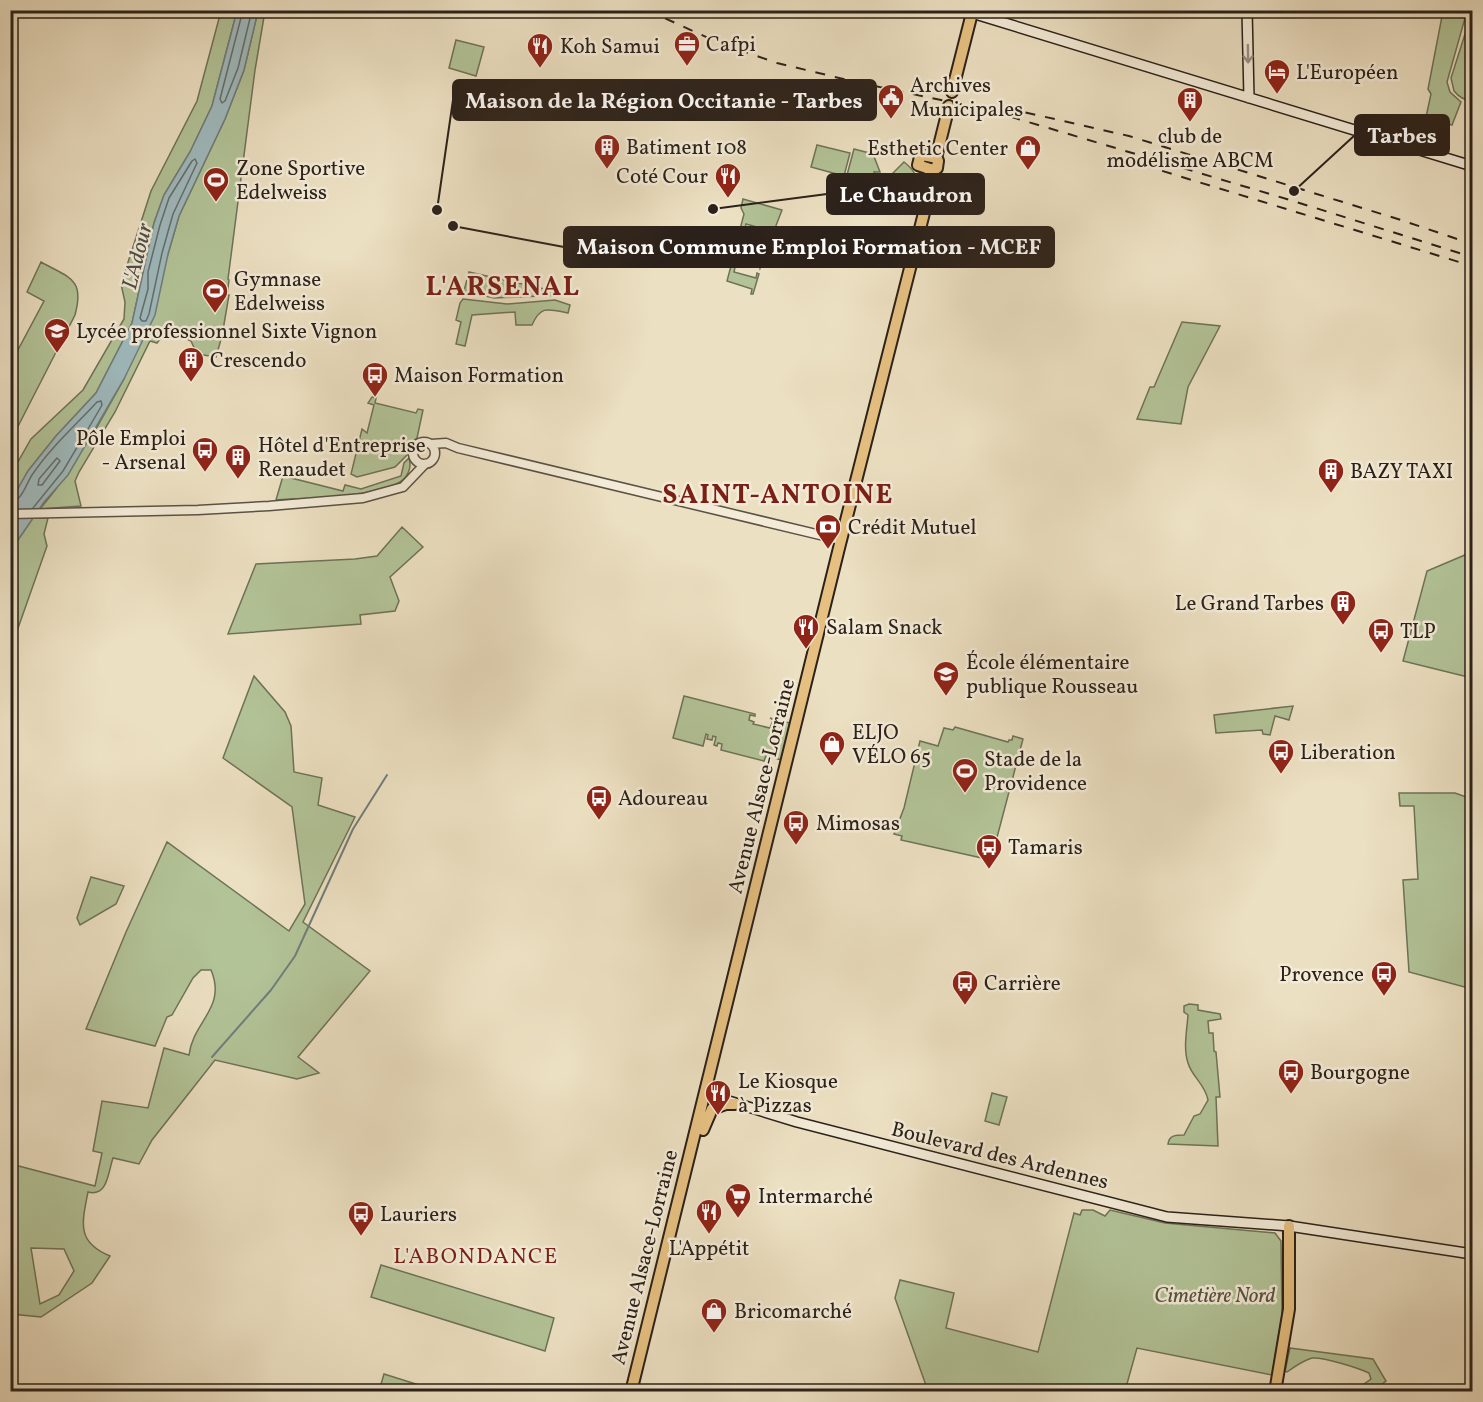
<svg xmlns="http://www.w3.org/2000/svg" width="1483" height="1402" font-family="Vollkorn,serif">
<rect width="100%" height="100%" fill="#ece0c2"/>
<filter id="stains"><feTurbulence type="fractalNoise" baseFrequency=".00333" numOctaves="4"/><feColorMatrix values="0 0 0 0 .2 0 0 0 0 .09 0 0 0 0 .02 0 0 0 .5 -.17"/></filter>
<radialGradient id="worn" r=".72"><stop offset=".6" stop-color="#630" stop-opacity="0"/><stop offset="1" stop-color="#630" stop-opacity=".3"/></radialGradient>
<path fill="#b2c397" stroke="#6e7258" stroke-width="1.5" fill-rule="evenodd" d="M221 11H237L212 106 190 152 164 195 154 223 132 323 96 393 56 436 28 471 11 501V474L31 439 83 390 124 319 125 302 121 284 151 191 197 101Z
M258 11H265L255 70 228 279 229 280 227 295H229L222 336 216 357 197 354 191 341C180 335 165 330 157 343L150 341 115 412 79 472 75 481 81 506 40 509 56 489 97 427 124 379 168 254 179 216 225 119 244 70Z
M1443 11H1467L1447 82 1450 92 1461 102 1452 125 1426 117 1431 94 1428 89Z
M1472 12V100C1464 101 1459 97 1454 91L1451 78Z
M456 40 484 47 476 76 449 68Z
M817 145 850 153 844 176 811 167Z
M854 149 873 154 880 172H874L876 176 877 184 881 185 879 192 858 186 857 189 844 186Z
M904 162C918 172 921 186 919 202L883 193 885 186 888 187 893 179 896 178 891 175Z
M743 199 782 210 772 236H770L771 231 746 224 742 239 735 236V229L739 233 744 214 741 208Z
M736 242 763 249 765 253 760 268 759 263 737 258 734 272 756 278 757 273 759 274 753 294H751L752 289 727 281 736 247 731 245Z
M41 262C69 278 85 278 75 315L11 440V363L44 301 27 292Z
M469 272 563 293V295L494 298 464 291Z
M463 299 507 304 555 300 570 305 568 313C548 309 541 305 532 325H516L515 312 472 315 465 346 456 344 461 322 456 320 460 303Z
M1182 322 1220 326 1188 387 1181 424 1137 419 1150 387H1154Z
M372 397 376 398 375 403 416 413 418 409 423 410 417 438 411 443 408 454 395 467 357 477 351 474 362 429 367 433 374 405 368 403Z
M409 458C412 467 408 477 400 482 376 497 307 498 276 500L283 476 343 491 345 485 361 489 401 476 404 463Z
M33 518H48L44 534 47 546 11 648V550Z
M402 527 423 547 390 577 399 601 395 611 360 615 361 624 228 634 256 564 355 559 377 556Z
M1472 552V678L1403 661 1427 571Z
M254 676 285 712 291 726 294 772 322 778 318 805 355 817 303 922 370 971 298 1057 319 1073 297 1079 215 1060 152 1140 139 1164 113 1158C108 1172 108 1197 88 1192 82 1223 76 1242 110 1256L92 1283 41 1317 11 1314V1164L95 1186 102 1153 93 1151 102 1101 148 1108 164 1048 189 1055C193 1021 227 1008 211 970H201L193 978 172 1015 167 1017 155 1046 86 1029 126 932 167 842 289 931 305 904 292 807 223 758ZM31 1248 64 1249 74 1271 59 1295 40 1304Z
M684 696 755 714V716L750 715 749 720 754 722 753 724 770 728 773 720 770 718 790 723 782 760 766 756 764 761 721 750 722 744 718 743 717 746 714 745 716 737 713 736 712 740 707 739 708 735 706 734 703 746 673 738Z
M1293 706 1289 720 1275 716 1270 735 1263 734 1262 730 1216 733 1214 715Z
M955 727 1008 742 1009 740H1012L1013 736 1023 739 991 860 901 840 902 836 894 834 904 808 920 741 938 746 944 728 953 730Z
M1399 793H1455L1469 798 1468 802 1472 803V989L1409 972 1403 880 1418 879 1414 806H1400Z
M91 877 124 886 116 904 80 925 77 918Z
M1189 1004 1198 1005V1010L1220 1014 1221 1019 1208 1021 1209 1033H1213L1214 1051 1216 1052 1220 1097H1216L1218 1146 1168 1144C1169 1135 1176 1135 1184 1135L1194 1116 1200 1114 1208 1100C1205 1084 1192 1077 1188 1063 1183 1048 1187 1030 1188 1015L1184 1012V1006Z
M992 1093 1007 1097 999 1125 985 1121Z
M1082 1210H1093L1105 1216 1110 1210 1165 1223 1275 1233 1281 1241 1282 1315 1272 1375 1137 1348 1125 1391H928L895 1298 900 1280 954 1293 946 1328 1038 1352 1074 1213 1080 1215Z
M381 1265 554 1318 545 1351 371 1297Z
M1290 1348 1373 1359 1386 1381 1373 1391H1354L1371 1379 1369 1373C1358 1368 1324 1357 1312 1358 1304 1360 1294 1367 1287 1372L1285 1371Z
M384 1374 438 1391H379Z"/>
<path fill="#9fbabe" stroke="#717d7c" stroke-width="1.5" d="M237 11H258L244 70 225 119 179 216 168 254 155 315 124 379 68 475 44 502 11 550V501L28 471 56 436 96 393 132 323 154 223 164 195 190 152 212 106Z"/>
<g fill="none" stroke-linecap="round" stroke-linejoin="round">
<path stroke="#656e6c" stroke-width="1.5" d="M243 10 220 99 222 103 225 101 238 68 252 10
M195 159 197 163 173 214 162 253 149 314 146 321H142L140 318 148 289V272L160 225 169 198 192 161Z
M57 458 60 461 42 485H38L39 479Z
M10 503C22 501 26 484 32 475 50 448 75 426 97 402L101 401 102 405 98 412 63 471 33 508"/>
<path stroke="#717d7c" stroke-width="2" d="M212 1057 271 990 295 956 353 829 387 775"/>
<g stroke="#5b5144" stroke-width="11">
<path id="tertiary" d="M413 453a11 11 0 1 1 22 0a11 11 0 1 1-22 0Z
M431 444 446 443 458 448 841 540
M10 514 198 510 269 506 363 498 403 487 425 464"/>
</g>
<g stroke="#2b211a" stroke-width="12">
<path id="secondary" d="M972 10V13L1472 166
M1247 10 1249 98
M706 1094 797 1122 1167 1217 1289 1226 1472 1254"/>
</g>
<g stroke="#2b211a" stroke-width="14">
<path id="primary" d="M952 92 972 13 964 10
M923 155 937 158 938 161 937 168 933 170 918 165 920 157Z
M936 158 949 106
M703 1130 712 1109 726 1104H735
M631 1392 839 548 924 213 926 188 931 169
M1275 1392 1289 1309V1226"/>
</g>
<use href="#tertiary" stroke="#f3ebd7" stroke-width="8"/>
<use href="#secondary" stroke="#f3ebd7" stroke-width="9"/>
<use href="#primary" stroke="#e6c081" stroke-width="10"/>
<path stroke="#2b211a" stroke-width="2" stroke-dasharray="10 10" stroke-linecap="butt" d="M647 10 717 42 777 63 856 82 988 110 1290 200 1472 257
M1006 108 1129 136 1401 220 1472 244
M1143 165 1472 266"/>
</g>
<defs><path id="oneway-shaft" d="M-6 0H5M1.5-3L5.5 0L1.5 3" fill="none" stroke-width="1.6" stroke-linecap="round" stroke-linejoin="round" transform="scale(1.5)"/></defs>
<use stroke="#999082" href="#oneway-shaft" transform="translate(1248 54) rotate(89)"/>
<defs>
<g id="office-pin" transform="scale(1.35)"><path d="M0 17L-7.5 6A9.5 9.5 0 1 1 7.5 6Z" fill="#8f2418" stroke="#f3ebd7"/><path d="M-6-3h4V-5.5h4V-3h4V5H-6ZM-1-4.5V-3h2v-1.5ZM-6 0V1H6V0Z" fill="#fff"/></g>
<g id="restaurant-pin" transform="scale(1.35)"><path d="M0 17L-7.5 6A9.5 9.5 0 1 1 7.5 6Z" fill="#8f2418" stroke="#f3ebd7"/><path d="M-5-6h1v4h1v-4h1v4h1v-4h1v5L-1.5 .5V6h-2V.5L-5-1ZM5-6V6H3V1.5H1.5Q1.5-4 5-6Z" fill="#fff"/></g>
<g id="hotel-pin" transform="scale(1.35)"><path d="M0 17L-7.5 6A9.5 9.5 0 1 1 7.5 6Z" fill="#8f2418" stroke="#f3ebd7"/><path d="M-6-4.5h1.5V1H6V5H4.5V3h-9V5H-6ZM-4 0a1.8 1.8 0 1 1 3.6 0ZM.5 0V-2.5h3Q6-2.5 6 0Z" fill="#fff"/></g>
<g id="civic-pin" transform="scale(1.35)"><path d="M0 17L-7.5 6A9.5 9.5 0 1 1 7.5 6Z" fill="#8f2418" stroke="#f3ebd7"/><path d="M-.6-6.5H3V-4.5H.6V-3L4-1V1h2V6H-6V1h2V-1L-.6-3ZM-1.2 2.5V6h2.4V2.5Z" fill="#fff"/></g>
<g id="building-pin" transform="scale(1.35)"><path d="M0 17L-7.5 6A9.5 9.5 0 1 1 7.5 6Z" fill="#8f2418" stroke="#f3ebd7"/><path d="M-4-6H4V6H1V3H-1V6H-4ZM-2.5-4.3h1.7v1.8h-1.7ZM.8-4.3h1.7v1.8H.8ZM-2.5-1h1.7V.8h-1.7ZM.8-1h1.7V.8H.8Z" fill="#fff"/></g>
<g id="shop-pin" transform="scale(1.35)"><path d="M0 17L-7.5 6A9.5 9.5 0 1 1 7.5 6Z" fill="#8f2418" stroke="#f3ebd7"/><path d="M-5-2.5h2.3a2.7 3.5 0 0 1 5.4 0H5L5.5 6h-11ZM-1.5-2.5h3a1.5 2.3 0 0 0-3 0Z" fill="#fff"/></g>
<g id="stadium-pin" transform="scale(1.35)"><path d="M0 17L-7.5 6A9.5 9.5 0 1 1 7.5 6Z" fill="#8f2418" stroke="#f3ebd7"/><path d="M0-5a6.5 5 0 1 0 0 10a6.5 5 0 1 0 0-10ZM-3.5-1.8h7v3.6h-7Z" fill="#fff"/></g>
<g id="school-pin" transform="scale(1.35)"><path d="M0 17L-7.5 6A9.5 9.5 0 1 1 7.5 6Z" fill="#8f2418" stroke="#f3ebd7"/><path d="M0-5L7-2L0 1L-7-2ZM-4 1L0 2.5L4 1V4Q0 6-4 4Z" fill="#fff"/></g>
<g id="bus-pin" transform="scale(1.35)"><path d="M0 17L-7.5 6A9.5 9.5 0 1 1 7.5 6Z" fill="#8f2418" stroke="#f3ebd7"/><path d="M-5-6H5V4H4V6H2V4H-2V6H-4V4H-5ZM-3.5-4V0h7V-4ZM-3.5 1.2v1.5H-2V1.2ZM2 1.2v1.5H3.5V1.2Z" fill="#fff"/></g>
<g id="bank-pin" transform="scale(1.35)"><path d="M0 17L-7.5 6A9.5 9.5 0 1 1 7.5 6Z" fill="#8f2418" stroke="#f3ebd7"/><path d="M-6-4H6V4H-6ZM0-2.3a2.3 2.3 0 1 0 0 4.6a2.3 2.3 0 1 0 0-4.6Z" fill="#fff"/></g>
<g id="supermarket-pin" transform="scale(1.35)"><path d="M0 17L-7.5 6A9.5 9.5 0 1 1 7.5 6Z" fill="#8f2418" stroke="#f3ebd7"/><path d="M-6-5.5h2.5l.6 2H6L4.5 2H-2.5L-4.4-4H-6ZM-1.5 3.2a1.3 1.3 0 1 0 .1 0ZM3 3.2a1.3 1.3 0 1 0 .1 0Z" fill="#fff"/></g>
</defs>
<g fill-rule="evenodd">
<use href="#office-pin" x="687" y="44"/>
<use href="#restaurant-pin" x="540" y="46"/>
<use href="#hotel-pin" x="1277" y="72"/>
<use href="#civic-pin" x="891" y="97"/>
<use href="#building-pin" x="1190" y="100"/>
<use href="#building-pin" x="607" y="147"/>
<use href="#shop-pin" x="1028" y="148"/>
<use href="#restaurant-pin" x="728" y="176"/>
<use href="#stadium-pin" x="216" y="180"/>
<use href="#stadium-pin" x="215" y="291"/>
<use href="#school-pin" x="57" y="331"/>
<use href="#building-pin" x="191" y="360"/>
<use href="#bus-pin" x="375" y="375"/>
<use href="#bus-pin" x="205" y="450"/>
<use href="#building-pin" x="238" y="457"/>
<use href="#building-pin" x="1331" y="471"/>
<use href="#bank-pin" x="828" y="527"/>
<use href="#building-pin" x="1343" y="603"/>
<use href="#restaurant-pin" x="806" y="627"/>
<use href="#bus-pin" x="1381" y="631"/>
<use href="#school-pin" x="946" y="674"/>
<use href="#shop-pin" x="832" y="744"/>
<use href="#bus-pin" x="1281" y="752"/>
<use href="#stadium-pin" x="965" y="771"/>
<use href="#bus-pin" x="599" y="798"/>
<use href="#bus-pin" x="796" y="823"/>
<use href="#bus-pin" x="989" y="847"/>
<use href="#bus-pin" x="1384" y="974"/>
<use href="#bus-pin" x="965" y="983"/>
<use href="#bus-pin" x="1291" y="1072"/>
<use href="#restaurant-pin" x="718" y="1093"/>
<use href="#supermarket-pin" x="738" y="1196"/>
<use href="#restaurant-pin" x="709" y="1212"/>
<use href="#bus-pin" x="361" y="1214"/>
<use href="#shop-pin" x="714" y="1311"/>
</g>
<g text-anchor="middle" stroke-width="5" stroke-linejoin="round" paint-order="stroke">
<g font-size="21" fill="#2b211a" stroke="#f3ebd7" text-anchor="start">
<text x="706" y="51">Cafpi</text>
<text x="560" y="53">Koh Samui</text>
<text x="1296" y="79">L'Européen</text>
<text x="910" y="92">Archives<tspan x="910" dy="24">Municipales</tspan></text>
<text x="1190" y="143" text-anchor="middle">club de<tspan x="1190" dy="24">modélisme ABCM</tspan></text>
<text x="626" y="154">Batiment 108</text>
<text x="1008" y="155" text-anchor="end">Esthetic Center</text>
<text x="236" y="175">Zone Sportive<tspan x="236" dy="24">Edelweiss</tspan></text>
<text x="708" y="183" text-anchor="end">Coté Cour</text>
<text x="234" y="286">Gymnase<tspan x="234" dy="24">Edelweiss</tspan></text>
<text x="76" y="338">Lycée professionnel Sixte Vignon</text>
<text x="210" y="367">Crescendo</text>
<text x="394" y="382">Maison Formation</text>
<text x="186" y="445" text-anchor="end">Pôle Emploi<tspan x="186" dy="24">- Arsenal</tspan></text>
<text x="258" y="452">Hôtel d'Entreprise<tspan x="258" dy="24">Renaudet</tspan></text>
<text x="1350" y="478">BAZY TAXI</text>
<text x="848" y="534">Crédit Mutuel</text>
<text x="1324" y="610" text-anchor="end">Le Grand Tarbes</text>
<text x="826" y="634">Salam Snack</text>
<text x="1400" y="638">TLP</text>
<text x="966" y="669">École élémentaire<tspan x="966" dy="24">publique Rousseau</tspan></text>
<text x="852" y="739">ELJO<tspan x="852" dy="24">VÉLO 65</tspan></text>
<text x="1300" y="759">Liberation</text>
<text x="984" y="766">Stade de la<tspan x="984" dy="24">Providence</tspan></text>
<text x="618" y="805">Adoureau</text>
<text x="816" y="830">Mimosas</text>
<text x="1008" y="854">Tamaris</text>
<text x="1364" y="981" text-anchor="end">Provence</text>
<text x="984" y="990">Carrière</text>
<text x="1310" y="1079">Bourgogne</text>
<text x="738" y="1088">Le Kiosque<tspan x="738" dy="24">à Pizzas</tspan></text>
<text x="758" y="1203">Intermarché</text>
<text x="380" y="1221">Lauriers</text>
<text x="709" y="1255" text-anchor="middle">L'Appétit</text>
<text x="734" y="1318">Bricomarché</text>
</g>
<g font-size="21" fill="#2b211a" stroke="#f3ebd7">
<text transform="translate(761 786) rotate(-76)" y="7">Avenue Alsace-Lorraine</text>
<text transform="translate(1000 1155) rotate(14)" y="7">Boulevard des Ardennes</text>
<text transform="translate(644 1257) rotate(-76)" y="7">Avenue Alsace-Lorraine</text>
</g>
<g font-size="21" font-style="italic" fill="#545240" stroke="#f3ebd7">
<text x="1215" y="1302">Cimetière Nord</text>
</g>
<g font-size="22" font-style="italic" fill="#4e4f4b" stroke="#f3ebd7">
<text transform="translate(136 256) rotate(-76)" y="8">L'Adour</text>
</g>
<g font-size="22" letter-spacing="1.5" fill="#7a1f14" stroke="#f3ebd7">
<text x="476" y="1263">L'ABONDANCE</text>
</g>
<g font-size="27" font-weight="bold" letter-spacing="1.5" fill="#7a1f14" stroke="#f3ebd7">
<text x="503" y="295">L'ARSENAL</text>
<text x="778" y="503">SAINT-ANTOINE</text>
</g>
</g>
<path fill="none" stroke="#2b211a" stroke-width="2" d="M437 210L453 100M1294 191L1355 135M713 209L827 194M453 226L564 247"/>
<g fill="#2b211a" stroke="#f3ebd7" stroke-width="2">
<circle cx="437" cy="210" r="6"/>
<circle cx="1294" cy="191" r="6"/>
<circle cx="713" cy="209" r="6"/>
<circle cx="453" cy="226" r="6"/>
</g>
<g fill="#2b211a" stroke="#2b211a" stroke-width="2">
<rect x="453" y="80" width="423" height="40" rx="6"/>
<rect x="1355" y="115" width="94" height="40" rx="6"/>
<rect x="827" y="174" width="157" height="40" rx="6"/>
<rect x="564" y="227" width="490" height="40" rx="6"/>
</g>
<g font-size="22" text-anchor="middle" font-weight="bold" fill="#fff">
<text x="664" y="108">Maison de la Région Occitanie - Tarbes</text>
<text x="1402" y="143">Tarbes</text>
<text x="906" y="202">Le Chaudron</text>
<text x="809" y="254">Maison Commune Emploi Formation - MCEF</text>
</g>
<rect width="1483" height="1402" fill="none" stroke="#ece0c2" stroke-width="36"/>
<rect x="12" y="12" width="1459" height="1378" fill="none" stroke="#2b211a" stroke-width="3"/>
<rect x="18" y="18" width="1447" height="1366" fill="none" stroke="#2b211a" stroke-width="1.5"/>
<rect width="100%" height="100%" filter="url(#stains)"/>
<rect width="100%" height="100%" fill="url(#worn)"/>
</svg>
